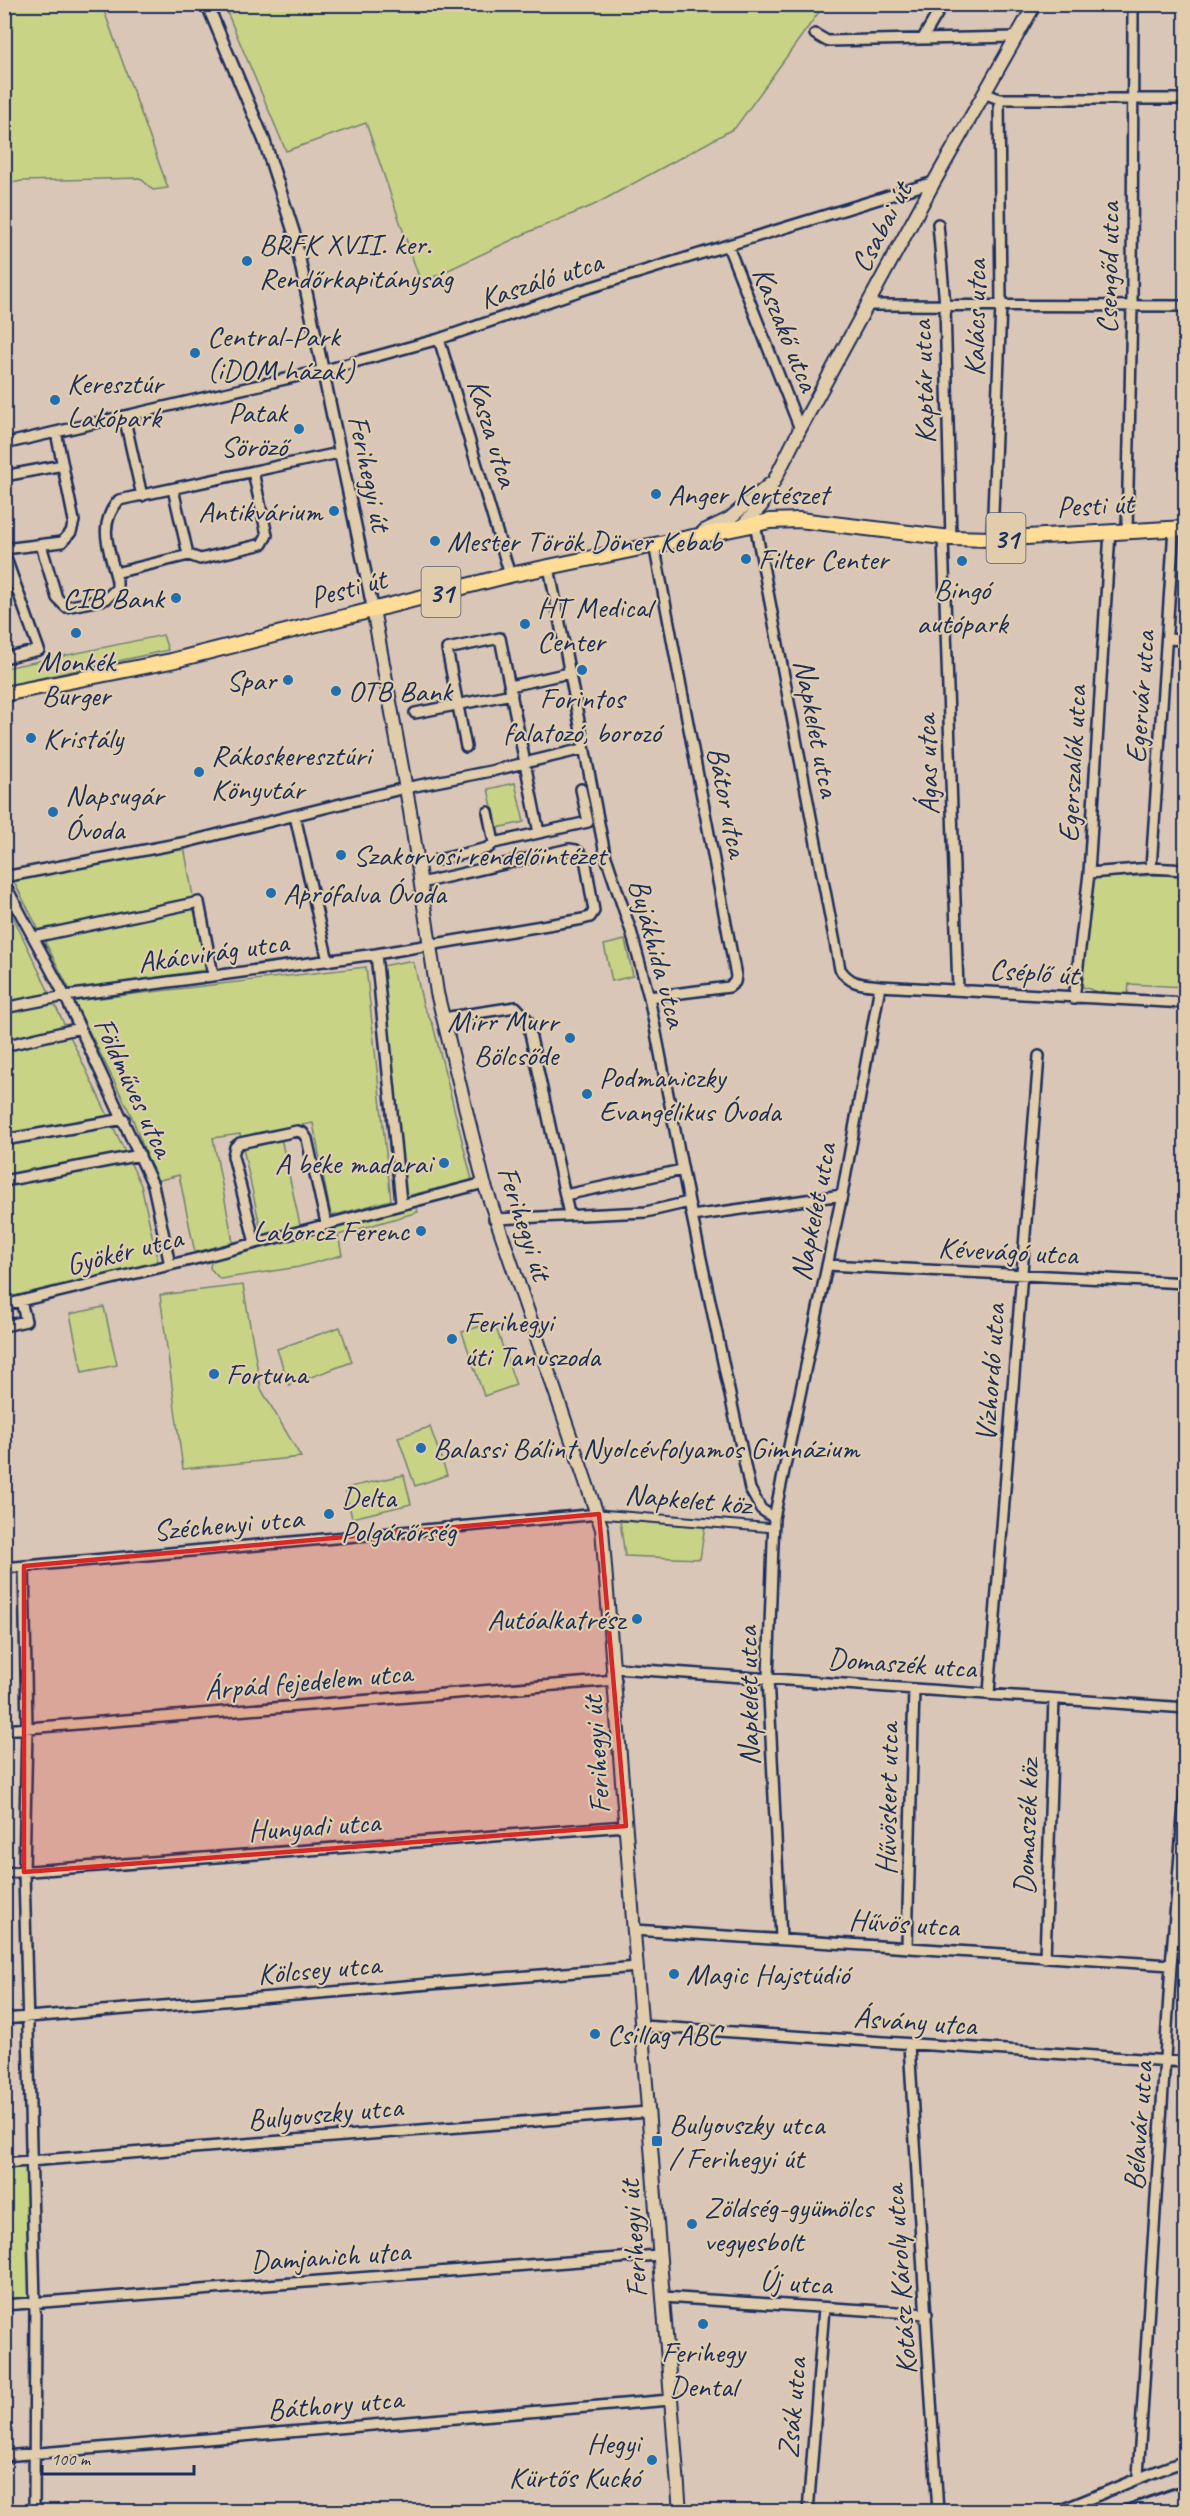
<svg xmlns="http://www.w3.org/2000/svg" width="1190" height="2516" font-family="Caveat,sans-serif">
<rect width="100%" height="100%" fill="#dac6b6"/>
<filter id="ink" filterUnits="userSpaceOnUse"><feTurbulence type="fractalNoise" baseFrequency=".0167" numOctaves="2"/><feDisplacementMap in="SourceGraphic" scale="12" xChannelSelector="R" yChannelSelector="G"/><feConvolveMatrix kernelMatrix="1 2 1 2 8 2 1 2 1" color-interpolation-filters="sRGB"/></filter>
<g filter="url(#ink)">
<path fill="#c8d386" stroke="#728172" stroke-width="1.5" d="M4 5H102L168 188 153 190 140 178 22 181 5 184Z
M224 5H824L735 128 594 205 531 231 421 283 366 123 286 151Z
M163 635 168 650 5 686V668Z
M515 783 524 822 497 828 488 789Z
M184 846 206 970 70 990 12 878Z
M1158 875 1185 876V987L1129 984 1128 994 1100 993 1081 986 1094 878Z
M4 898 141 1185 158 1262 5 1299Z
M625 940 633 976 612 981 604 945Z
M408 961 414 963 423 1005 433 1025 472 1180 407 1196 404 1194 382 966Z
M366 967 391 1200 331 1216 313 1123 279 1129 300 1225 262 1235 240 1134 213 1138 233 1242 195 1253 179 1175 156 1181 132 1117 74 1001Z
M416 1207 418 1212 338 1235 342 1255 299 1267 220 1279 210 1268 211 1262 216 1259Z
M243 1285 261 1389 301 1457 183 1469 160 1295Z
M104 1307 117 1365 82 1372 70 1314Z
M494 1322 516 1385 484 1396 462 1332Z
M340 1327 352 1362 289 1385 277 1349Z
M430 1427 447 1475 415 1486 398 1437Z
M404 1475 411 1504 352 1518 345 1488Z
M620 1521 705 1525 700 1559 625 1556Z
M33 2161 35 2303 5 2305V2163Z"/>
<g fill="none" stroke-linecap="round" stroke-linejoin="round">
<g stroke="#1b2f5e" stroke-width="11">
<path id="pedestrian" d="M599 1514 774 1528"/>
</g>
<g stroke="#1b2f5e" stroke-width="14">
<path id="minor" d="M815 34 827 41 1016 37
M923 38 943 4
M984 93 999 99H1186
M938 224 945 305 951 538
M728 246 800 429
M868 305 1186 306
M439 339 510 575
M124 416 142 496
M4 444 333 368 439 339 582 290 934 182
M4 476 63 465
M173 489 187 550
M756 529 840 969C850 985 863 984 880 986L1186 1003
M1127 531 1132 306 1133 4
M943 538 958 990
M992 539 1001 305 999 99
M41 545 57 598 66 607 106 599 117 588V581C110 550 96 526 119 500L339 453
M4 549 62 542 71 532 74 521 56 432
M4 553 39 650 4 658
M549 567 605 854 631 931 649 997 689 1202 750 1489 761 1509 774 1518
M115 573 189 555 200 559 262 544 267 535 253 472
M1168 639 1186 640
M510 686 569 673
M415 713 512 694
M466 747 447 649 500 638 539 833
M488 812 494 843
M295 816 328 961
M437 860 488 848 494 843 588 822 581 789
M1151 868 1174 528
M1089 873 1151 868 1186 870
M4 877 187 842 405 788 491 771 583 749
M4 883 65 996 153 1185 170 1265
M4 908 17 906
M34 937 199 902 213 975
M376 954 401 1202
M649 997 729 987 735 982 736 976 654 544
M1074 999 1089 873 1110 532
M4 1008 65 996 376 954 583 919 590 917 594 911 585 858 576 850 569 849 421 883
M443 1018 516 1007 527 1019 569 1214
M4 1046 80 1028
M4 1140 124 1119
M4 1181 140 1155
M565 1195 682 1170
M692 1216 842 1195
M494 1219 646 1212 689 1202
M255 1243 233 1156 235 1147 240 1143 297 1131 303 1133 307 1139 326 1223
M827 1265 1186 1283
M4 1305 203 1257 484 1183
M4 1326 26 1321 21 1301
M24 1566 27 1728 24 1872 35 2303 34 2512
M4 1568 599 1514
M615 1668 1186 1708
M989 1693 1039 1056
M4 1730 616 1680
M4 1873 626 1826
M634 1930 1171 1965
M781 1938 768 1677 774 1518 842 1195 880 986
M907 1946 914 1689
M1045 1958 1054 1699
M4 2019 637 1967
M642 2026 1186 2062
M909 2045 938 2512
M4 2163 648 2112
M663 2297 927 2314
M4 2305 659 2255
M4 2456 670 2400
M1138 2476 1171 1965 1186 1780
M808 2512 824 2308
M1055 2512C1100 2496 1141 2475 1186 2461
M1171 2512 1186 2507"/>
</g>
<g stroke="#1b2f5e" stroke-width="15">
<path id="tertiary" d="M207 4 264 140 294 233 373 609"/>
</g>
<g stroke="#1b2f5e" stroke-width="16">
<path id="secondary" d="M741 527 762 505 800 429 934 182 1035 4
M704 531 729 519 770 484
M373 609 410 811 437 993 484 1183 602 1529 680 2512"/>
</g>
<g stroke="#1b2f5e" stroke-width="18">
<path id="primary" d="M4 694 171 661 510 575 770 521 799 520 951 538 992 539 1186 528"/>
</g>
<use href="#pedestrian" stroke="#e1cdac" stroke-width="7"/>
<use href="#minor" stroke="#e1cdac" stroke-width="9"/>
<use href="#tertiary" stroke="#e1cdac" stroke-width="10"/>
<use href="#secondary" stroke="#e1cdac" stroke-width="12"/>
<use href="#primary" stroke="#ffdd96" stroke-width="14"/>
<path stroke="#1b2f5e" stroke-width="3" d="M1106 2512 1186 2484"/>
</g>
</g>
<path fill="#d62828" fill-opacity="0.2" stroke="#d62828" stroke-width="4.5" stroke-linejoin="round" d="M599 1514 626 1826 24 1872V1566Z"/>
<g fill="#1f6fb2" stroke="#e1cdac" stroke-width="2">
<circle cx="247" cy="261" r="6"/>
<circle cx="195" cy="353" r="6"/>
<circle cx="55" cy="400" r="6"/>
<circle cx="299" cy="429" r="6"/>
<circle cx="656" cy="494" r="6"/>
<circle cx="334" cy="511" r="6"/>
<circle cx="435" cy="541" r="6"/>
<circle cx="746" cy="559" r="6"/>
<circle cx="962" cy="561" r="6"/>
<circle cx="176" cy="598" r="6"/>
<circle cx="525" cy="624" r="6"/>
<circle cx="76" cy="633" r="6"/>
<circle cx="582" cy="670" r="6"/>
<circle cx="288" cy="680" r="6"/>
<circle cx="336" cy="691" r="6"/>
<circle cx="31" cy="738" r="6"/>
<circle cx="199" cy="772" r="6"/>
<circle cx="53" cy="812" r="6"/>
<circle cx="341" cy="855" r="6"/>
<circle cx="271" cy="893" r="6"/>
<circle cx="570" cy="1038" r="6"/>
<circle cx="587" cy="1094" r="6"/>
<circle cx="444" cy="1163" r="6"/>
<circle cx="421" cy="1231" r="6"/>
<circle cx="452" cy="1339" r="6"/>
<circle cx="214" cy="1374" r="6"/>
<circle cx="421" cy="1448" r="6"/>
<circle cx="329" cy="1514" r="6"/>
<circle cx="637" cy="1619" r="6"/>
<circle cx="674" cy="1974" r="6"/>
<circle cx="595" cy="2034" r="6"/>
<rect x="651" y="2135" width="12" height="12" rx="3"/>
<circle cx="692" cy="2224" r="6"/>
<circle cx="703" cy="2324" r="6"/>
<circle cx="652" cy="2460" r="6"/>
</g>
<g text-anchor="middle" stroke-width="4.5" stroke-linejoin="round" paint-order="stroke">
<g fill="#e1cdac" stroke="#565e75" stroke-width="1.5">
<rect x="986.5" y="513" width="39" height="50" rx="4.5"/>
<rect x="421.5" y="567" width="39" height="50" rx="4.5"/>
</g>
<g font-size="28" font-weight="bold" fill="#1b2f5e">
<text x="1006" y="548">31</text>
<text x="441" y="602">31</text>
</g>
<g font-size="30" fill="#1b2f5e" stroke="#e1cdac">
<text transform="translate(881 227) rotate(-62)" y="10">Csabai út</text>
<text transform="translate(1108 268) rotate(-89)" y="10">Csengőd utca</text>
<text transform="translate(541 280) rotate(-18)" y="10">Kaszáló utca</text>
<text transform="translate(975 318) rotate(-89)" y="10">Kalács utca</text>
<text transform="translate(786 329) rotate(68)" y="10">Kaszakő utca</text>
<text transform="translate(923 382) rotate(-92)" y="10">Kaptár utca</text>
<text transform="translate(493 433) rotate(73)" y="10">Kasza utca</text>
<text transform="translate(370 473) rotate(78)" y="10">Ferihegyi út</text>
<text transform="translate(1095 505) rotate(-3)" y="10">Pesti út</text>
<text transform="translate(348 588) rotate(-15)" y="10">Pesti út</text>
<text transform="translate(1140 697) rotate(-86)" y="10">Egervár utca</text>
<text transform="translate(817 728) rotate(79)" y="10">Napkelet utca</text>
<text transform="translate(1072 764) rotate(-87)" y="10">Egerszalók utca</text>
<text transform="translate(927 765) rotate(-92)" y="10">Ágas utca</text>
<text transform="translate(728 802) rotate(79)" y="10">Bátor utca</text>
<text transform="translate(213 952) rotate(-8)" y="10">Akácvirág utca</text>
<text transform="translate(658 953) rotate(75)" y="10">Bujákhida utca</text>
<text transform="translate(1034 972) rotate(4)" y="10">Cséplő út</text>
<text transform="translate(134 1087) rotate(65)" y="10">Földműves utca</text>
<text transform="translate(813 1212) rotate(-79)" y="10">Napkelet utca</text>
<text transform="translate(525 1223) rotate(72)" y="10">Ferihegyi út</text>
<text transform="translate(124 1251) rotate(-14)" y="10">Gyökér utca</text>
<text transform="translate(1008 1251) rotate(3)" y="10">Kévevágó utca</text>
<text transform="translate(990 1373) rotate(-86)" y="10">Vízhordó utca</text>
<text transform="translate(688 1499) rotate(5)" y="10">Napkelet köz</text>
<text transform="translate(228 1524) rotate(-5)" y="10">Széchenyi utca</text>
<text transform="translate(902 1663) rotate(4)" y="10">Domaszék utca</text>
<text transform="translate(308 1681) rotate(-5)" y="10">Árpád fejedelem utca</text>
<text transform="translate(748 1696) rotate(-91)" y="10">Napkelet utca</text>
<text transform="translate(596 1755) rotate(-94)" y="10">Ferihegyi út</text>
<text transform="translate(887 1799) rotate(-89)" y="10">Hűvöskert utca</text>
<text transform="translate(314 1826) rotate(-4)" y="10">Hunyadi utca</text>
<text transform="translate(1026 1827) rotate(-88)" y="10">Domaszék köz</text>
<text transform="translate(904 1923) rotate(4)" y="10">Hűvös utca</text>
<text transform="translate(319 1969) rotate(-5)" y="10">Kölcsey utca</text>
<text transform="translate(915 2021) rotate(4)" y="10">Ásvány utca</text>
<text transform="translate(325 2113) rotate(-5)" y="10">Bulyovszky utca</text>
<text transform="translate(1138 2126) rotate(-86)" y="10">Bélavár utca</text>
<text transform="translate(633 2239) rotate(-94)" y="10">Ferihegyi út</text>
<text transform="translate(330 2256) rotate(-4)" y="10">Damjanich utca</text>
<text transform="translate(900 2280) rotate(-94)" y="10">Kotász Károly utca</text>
<text transform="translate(796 2282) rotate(4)" y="10">Új utca</text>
<text transform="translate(335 2404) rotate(-5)" y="10">Báthory utca</text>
<text transform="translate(792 2408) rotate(-85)" y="10">Zsák utca</text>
</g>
<g font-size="30" fill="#1b2f5e" stroke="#e1cdac" text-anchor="start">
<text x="259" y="254">BRFK XVII. ker.<tspan x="259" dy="34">Rendőrkapitányság</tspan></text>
<text x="207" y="346">Central-Park<tspan x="207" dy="34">(iDOM házak)</tspan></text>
<text x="67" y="393">Keresztúr<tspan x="67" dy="34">Lakópark</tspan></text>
<text x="287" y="422" text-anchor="end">Patak<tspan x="287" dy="34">Söröző</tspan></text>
<text x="668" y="504">Anger Kertészet</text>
<text x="322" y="521" text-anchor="end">Antikvárium</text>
<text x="447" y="551">Mester Török Döner Kebab</text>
<text x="758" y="569">Filter Center</text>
<text x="962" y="599" text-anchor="middle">Bingó<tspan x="962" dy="34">autópark</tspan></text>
<text x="164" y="608" text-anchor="end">CIB Bank</text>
<text x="537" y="617">HT Medical<tspan x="537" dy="34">Center</tspan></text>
<text x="76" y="671" text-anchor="middle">Monkék<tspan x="76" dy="34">Burger</tspan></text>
<text x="276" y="690" text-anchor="end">Spar</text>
<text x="348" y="701">OTB Bank</text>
<text x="582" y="708" text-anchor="middle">Forintos<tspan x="582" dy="34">falatozó, borozó</tspan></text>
<text x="43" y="748">Kristály</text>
<text x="211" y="765">Rákoskeresztúri<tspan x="211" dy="34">Könyvtár</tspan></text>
<text x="65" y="805">Napsugár<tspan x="65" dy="34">Óvoda</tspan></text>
<text x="353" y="865">Szakorvosi rendelőintézet</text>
<text x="283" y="903">Aprófalva Óvoda</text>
<text x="558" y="1031" text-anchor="end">Mirr Murr<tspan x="558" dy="34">Bölcsőde</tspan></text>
<text x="599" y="1087">Podmaniczky<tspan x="599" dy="34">Evangélikus Óvoda</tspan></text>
<text x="432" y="1173" text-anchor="end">A béke madarai</text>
<text x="409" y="1241" text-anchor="end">Laborcz Ferenc</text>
<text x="464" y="1332">Ferihegyi<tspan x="464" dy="34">úti Tanuszoda</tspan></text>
<text x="226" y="1384">Fortuna</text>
<text x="433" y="1458">Balassi Bálint Nyolcévfolyamos Gimnázium</text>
<text x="341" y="1507">Delta<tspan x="341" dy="34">Polgárőrség</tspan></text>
<text x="625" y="1629" text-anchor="end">Autóalkatrész</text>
<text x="686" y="1984">Magic Hajstúdió</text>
<text x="607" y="2044">Csillag ABC</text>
<text x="669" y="2134">Bulyovszky utca<tspan x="669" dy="34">/ Ferihegyi út</tspan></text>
<text x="704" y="2217">Zöldség-gyümölcs<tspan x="704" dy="34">vegyesbolt</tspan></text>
<text x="703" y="2362" text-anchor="middle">Ferihegy<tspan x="703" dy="34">Dental</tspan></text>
<text x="640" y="2453" text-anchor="end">Hegyi<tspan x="640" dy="34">Kürtős Kuckó</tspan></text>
</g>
</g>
<rect width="1190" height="2516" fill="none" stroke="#e1cdac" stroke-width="24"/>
<rect x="12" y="12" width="1166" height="2492" fill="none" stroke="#1b2f5e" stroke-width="2" filter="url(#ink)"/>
<path d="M42 2465v9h152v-9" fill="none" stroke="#1b2f5e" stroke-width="3"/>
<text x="51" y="2465" font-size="18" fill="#1b2f5e" stroke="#e1cdac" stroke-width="4.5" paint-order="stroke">100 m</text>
</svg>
